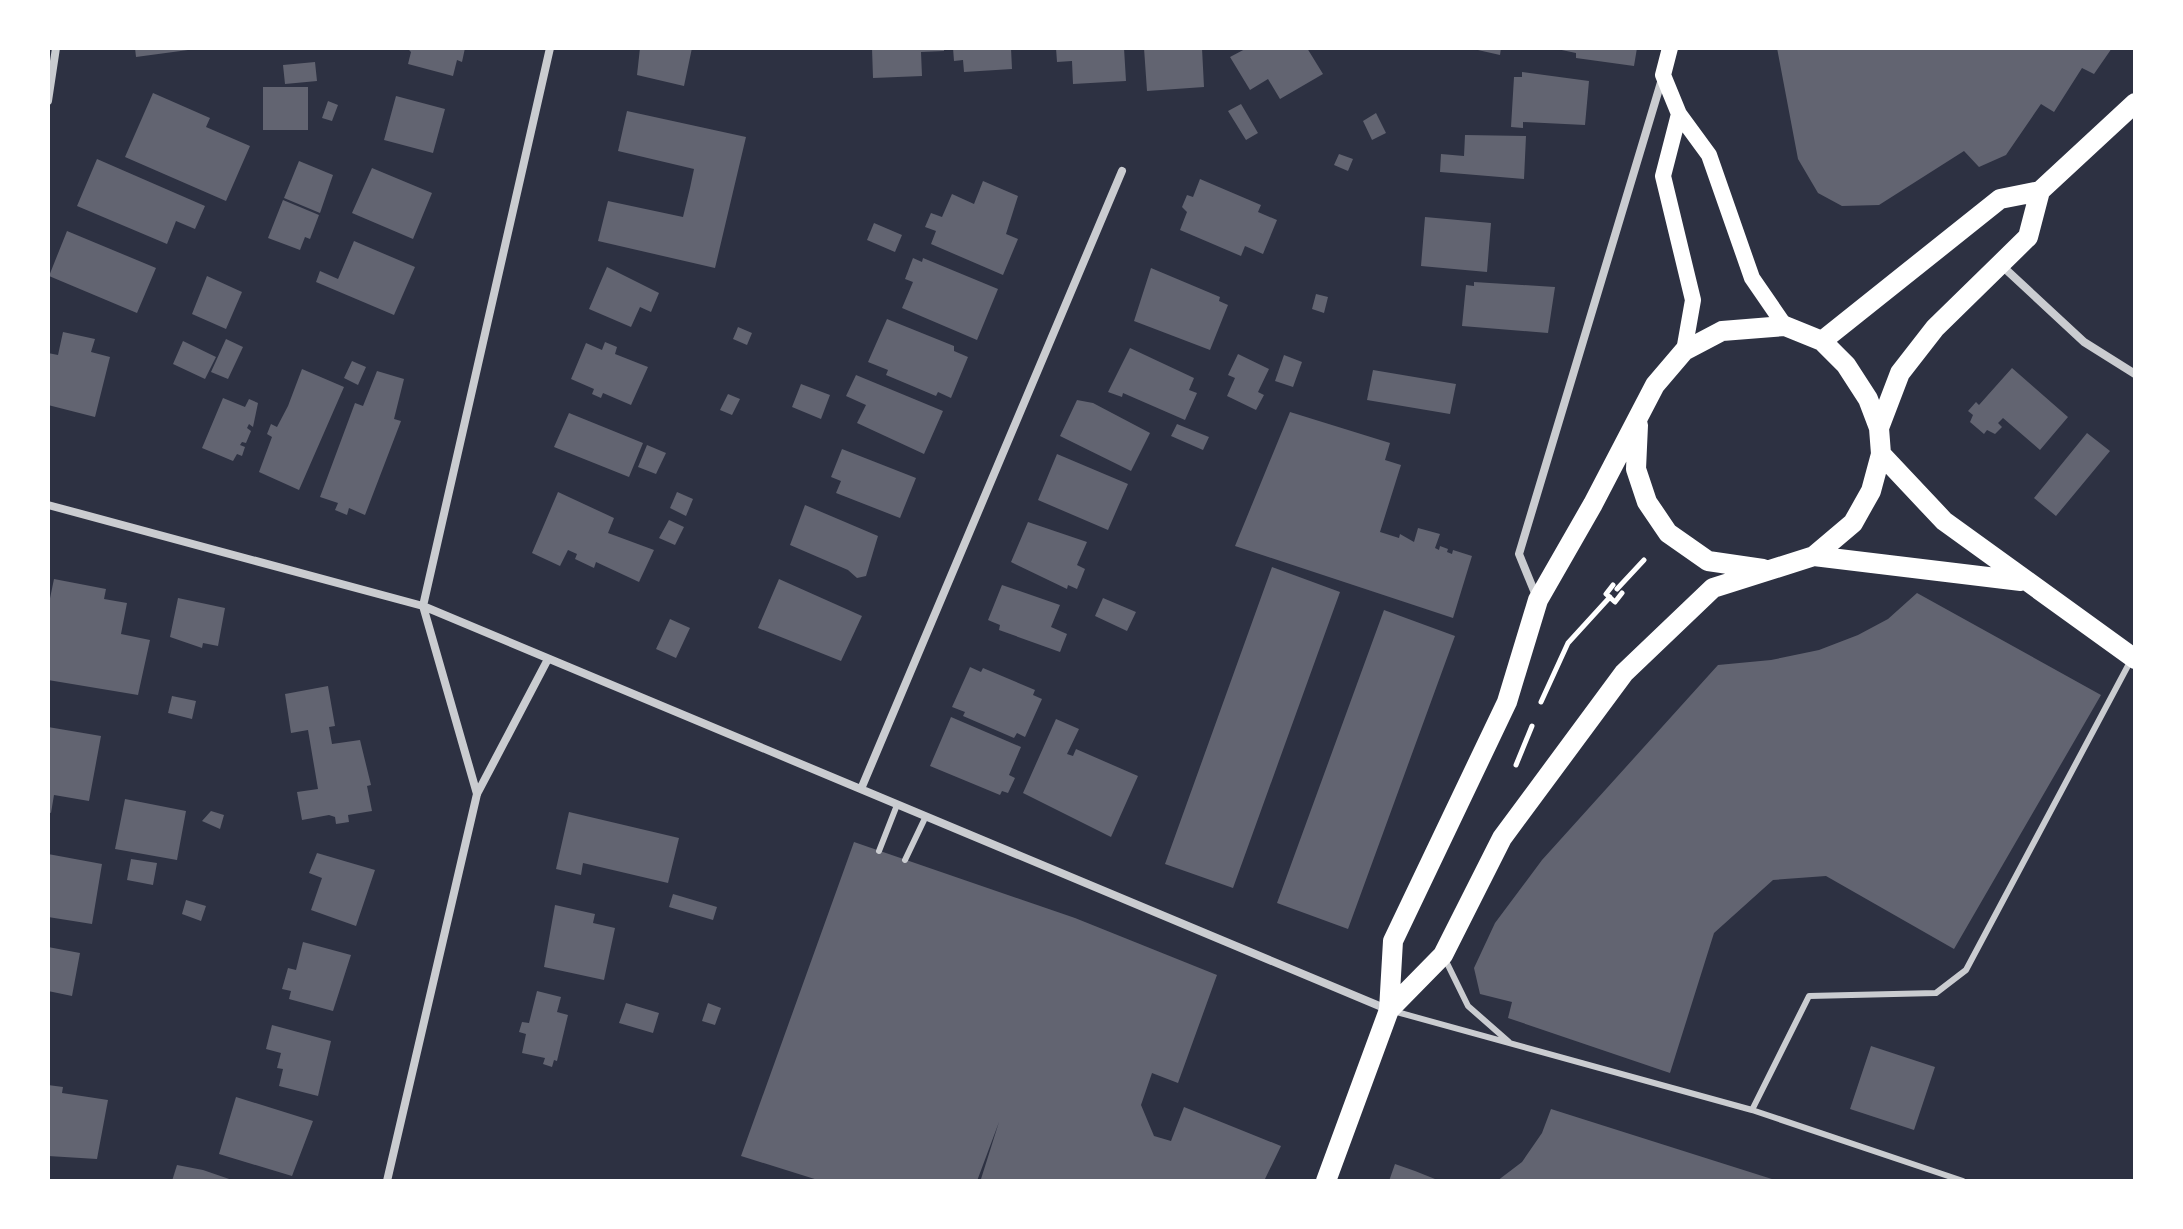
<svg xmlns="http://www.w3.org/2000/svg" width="2183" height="1229" font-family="Jost,sans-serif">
<rect width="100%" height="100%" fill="#2d3142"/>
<path fill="#626471" d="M135 48H188V50L136 57Z
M407 48H465L462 62 457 60 453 76 408 64 411 52Z
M640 48H692L684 86 637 75Z
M872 48H944V51L921 52 922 76 873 78Z
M953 48H1011L1012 69 964 72 963 60 954 61Z
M1056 48H1124L1126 81 1073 84 1072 61 1057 62Z
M1144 48H1202L1204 87 1147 91Z
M1247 48H1307L1323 74 1280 99 1268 79 1250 90 1230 57Z
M1469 48H1501L1500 55Z
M1552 48H1637L1634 66 1576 58V53Z
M1777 48H2112L2094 74 2082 68 2054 112 2041 104 2006 155 1979 167 1964 151 1879 205 1842 206 1818 193 1798 159Z
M315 62 317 81 285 84 283 65Z
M1522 72 1589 81 1585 125 1523 122V128L1511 127 1514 77H1522Z
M263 87H308V130H263Z
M153 93 210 118 206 127 250 146 226 201 125 157Z
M396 96 445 109 433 153 384 140Z
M328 101 338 105 332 121 322 118Z
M1241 104 1258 133 1246 140 1228 111Z
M627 111 746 137 715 268 598 241 608 201 683 217 690 188 694 169 618 151Z
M1376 113 1386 133 1372 140 1363 121Z
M1465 135 1526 136 1524 179 1440 172 1441 154 1464 156Z
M1339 154 1353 159 1348 171 1334 165Z
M97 159 205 206 195 229 176 221 167 244 77 206Z
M299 161 333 175 320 213 284 198Z
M372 168 432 193 413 239 352 213Z
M1200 179 1261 205 1258 212 1277 220 1263 254 1245 246 1241 256 1180 230 1187 212 1182 207 1187 195 1193 197Z
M983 181 1018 196 1006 234 1018 239 1003 275 931 244 936 231 925 227 931 213 942 217 952 194 974 204Z
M283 200 319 215 310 239 305 237 300 250 268 238Z
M1425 217 1491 223 1487 272 1421 266Z
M874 223 902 235 895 252 867 240Z
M67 231 156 268 137 313 49 276Z
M354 241 415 267 394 315 316 282 320 271 338 279Z
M913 258 922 262 923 258 998 289 977 340 902 308 913 282 905 279Z
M607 267 659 293 651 312 640 307 631 327 589 309Z
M1151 268 1220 297 1219 301 1228 305 1210 350 1134 321Z
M207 276 242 292 226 329 192 314Z
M1474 282 1555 287 1548 333 1462 326 1466 285 1474 286Z
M1316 294 1328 297 1324 313 1312 309Z
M887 319 954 346V351L968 357 951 398 938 392 936 396 886 375 888 370 868 362Z
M738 327 752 333 747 345 733 339Z
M63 332 95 339 91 352 110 357 95 417 48 405V353L58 355Z
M226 339 243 347 228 379 211 372Z
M183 341 216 357 205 379 173 364Z
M605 342 617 347 615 354 648 367 631 405 603 393 601 398 592 394 594 389 571 379 586 343 602 350Z
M1130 348 1194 378 1189 390 1197 393 1185 420 1123 393 1122 397 1108 392Z
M1238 354 1269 369 1258 392 1264 395 1256 410 1227 396 1235 378 1228 375Z
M1284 355 1302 362 1293 387 1275 381Z
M352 361 366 367 358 385 344 378Z
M2012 368 2068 417 2040 450 2003 418 1998 423 2002 427 1995 434 1987 430 1984 434 1970 422 1973 415 1968 411 1976 402 1979 405Z
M302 369 344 387 299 490 259 472 272 437 267 434 271 424 277 427 288 406Z
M1373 370 1456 384 1450 414 1367 400Z
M377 371 404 379 394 419 401 421 365 515 349 508 347 515 335 510 338 503 320 497 355 403 363 406Z
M856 375 943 411 924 454 857 423 866 405 846 396Z
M801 384 830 395 821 419 792 407Z
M728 394 740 399 732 415 720 410Z
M223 398 245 407 249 399 258 403 253 427 249 424 247 428 251 431 246 443 242 442 240 445 245 447 242 456 237 454 233 461 202 448Z
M1077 400 1093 403 1150 433 1131 471 1060 436Z
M1290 412 1390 443 1385 460 1401 465 1380 532 1399 538 1400 534 1414 542 1418 528 1440 534 1435 548 1439 550 1440 546 1448 549 1447 552 1452 554 1453 550 1472 556 1453 618 1235 546Z
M569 413 643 443 629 477 554 447Z
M1177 424 1209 437 1203 450 1171 436Z
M2087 433 2110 451 2056 516 2034 498Z
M647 445 666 453 656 474 638 467Z
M842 449 916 478 900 518 836 493 841 481 831 477Z
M1057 454 1128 484 1108 530 1038 500Z
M558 492 614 518 608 533 654 550 639 582 596 562 594 568 575 559 577 554 568 550 560 566 532 553Z
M677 492 693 499 686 516 670 508Z
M805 505 878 536 866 576 857 578 848 570 790 545Z
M669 520 684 527 675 545 659 538Z
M1028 522 1087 542 1077 565 1085 569 1077 589 1068 585 1067 589 1011 562Z
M1272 567 1340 592 1233 888 1165 864Z
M54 579 106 589 104 599 127 603 121 634 150 640 138 695 48 680V608Z
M779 579 862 616 841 661 758 628Z
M1002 585 1060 605 1051 627 1067 634 1060 652 999 630 1000 625 988 620Z
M1917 593 2101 695 1954 949 1826 876 1773 880 1714 933 1670 1073 1508 1018 1512 1002 1480 994 1474 968 1495 923 1542 860 1718 665 1771 660 1819 650 1858 635 1888 619Z
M178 598 225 608 218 646 203 643 202 648 170 637Z
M1103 598 1136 612 1127 631 1095 616Z
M1384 610 1455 636 1348 929 1277 903Z
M670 619 690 628 676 658 656 649Z
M970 667 981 672 983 668 1035 690 1033 695 1042 699 1025 737 1017 733 1014 738 963 716 965 712 952 707Z
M328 686 335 726 329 727 332 744 360 740 371 785 367 786 372 811 348 815 349 822 336 824 335 817 329 815 302 820 297 792 318 789 308 730 291 733 285 694Z
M172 696 196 701 192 719 168 713Z
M951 717 1021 747 1009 775 1015 778 1008 793 1002 791 1000 795 930 766Z
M1056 719 1079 729 1067 754 1073 756 1076 749 1138 776 1111 837 1023 793Z
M48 727 101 736 89 801 54 795 51 813 48 812Z
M125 799 186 811 177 860 115 849Z
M211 811 224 815 220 829 202 821Z
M569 812 679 838 668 883 583 863 581 875 556 869Z
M854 842 1075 918 1217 975 1178 1083 1152 1073 1141 1105 1154 1136 1171 1141 1184 1107 1281 1146 1264 1181H990L981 1179 999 1122 977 1181H821L741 1156Z
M317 853 375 870 356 926 311 910 322 878 309 873Z
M48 854 102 864 92 924 48 917Z
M131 859 157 863 153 885 127 880Z
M673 894 717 907 713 920 669 907Z
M186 900 206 906 201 921 182 914Z
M555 905 595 914 593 923 615 928 604 980 544 967Z
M303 942 351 955 333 1011 289 999 291 991 282 989 288 968 296 970Z
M48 947 80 953 72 996 48 991Z
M537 991 561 997 557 1012 568 1015 557 1061 554 1060 552 1067 543 1064 545 1058 522 1053 526 1034 519 1032 522 1022 529 1023Z
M626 1003 659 1013 653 1033 619 1023Z
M708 1003 721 1008 715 1025 702 1021Z
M272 1025 331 1041 318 1096 279 1086 283 1069 277 1068 281 1053 266 1049Z
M1871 1046 1935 1067 1914 1130 1850 1109Z
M48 1085 63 1087 62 1093 108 1100 97 1159 48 1156Z
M236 1097 313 1121 292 1176 219 1154Z
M1551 1109 1775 1180 1774 1181H1497L1522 1162 1542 1133Z
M1395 1164 1415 1171 1440 1181H1389Z
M177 1165 203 1170 235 1181H172Z"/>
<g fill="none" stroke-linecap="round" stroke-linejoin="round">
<path stroke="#fff" stroke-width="5" d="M1613 585 1606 594 1615 602 1622 593
M1617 589 1644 560
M1541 702 1568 643 1610 597
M1516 765 1532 726"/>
<path stroke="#caccd0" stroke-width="6" d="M879 851 897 805
M905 860 926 816
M1444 957 1468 1006 1509 1042
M1393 1011 1752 1110 1963 1181
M1752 1110 1809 996 1936 993 1966 970 2131 660"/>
<path stroke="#caccd0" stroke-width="8" d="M48 101 56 48
M2000 264 2084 342 2135 374
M48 505 423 606 1389 1010
M1537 598 1519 554 1662 79
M861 789 1122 171
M477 794 423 606 550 48
M387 1181 477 794 548 659"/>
<path stroke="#fff" stroke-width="16" d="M1670 48 1663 75 1679 114 1709 155 1752 278 1785 326
M1679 114 1663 176 1693 300 1684 351"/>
<path stroke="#fff" stroke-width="20" d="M1822 341 2000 199 2040 191 2135 103
M1638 425 1636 469 1647 502 1668 533 1708 561 1763 569
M1879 428 1900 373 1935 328 2028 237 2040 191
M1881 454 1944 521 2135 659
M1814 556 2021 581
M1326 1181 1389 1010 1393 941 1507 702 1538 600 1593 504 1655 385 1684 351 1722 331 1785 326 1822 341 1846 365 1868 399 1879 428 1881 454 1871 491 1853 523 1814 556 1713 588 1624 673 1502 838 1443 955 1389 1010"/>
</g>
<rect width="2183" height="1229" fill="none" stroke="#ffffff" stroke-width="100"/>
</svg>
